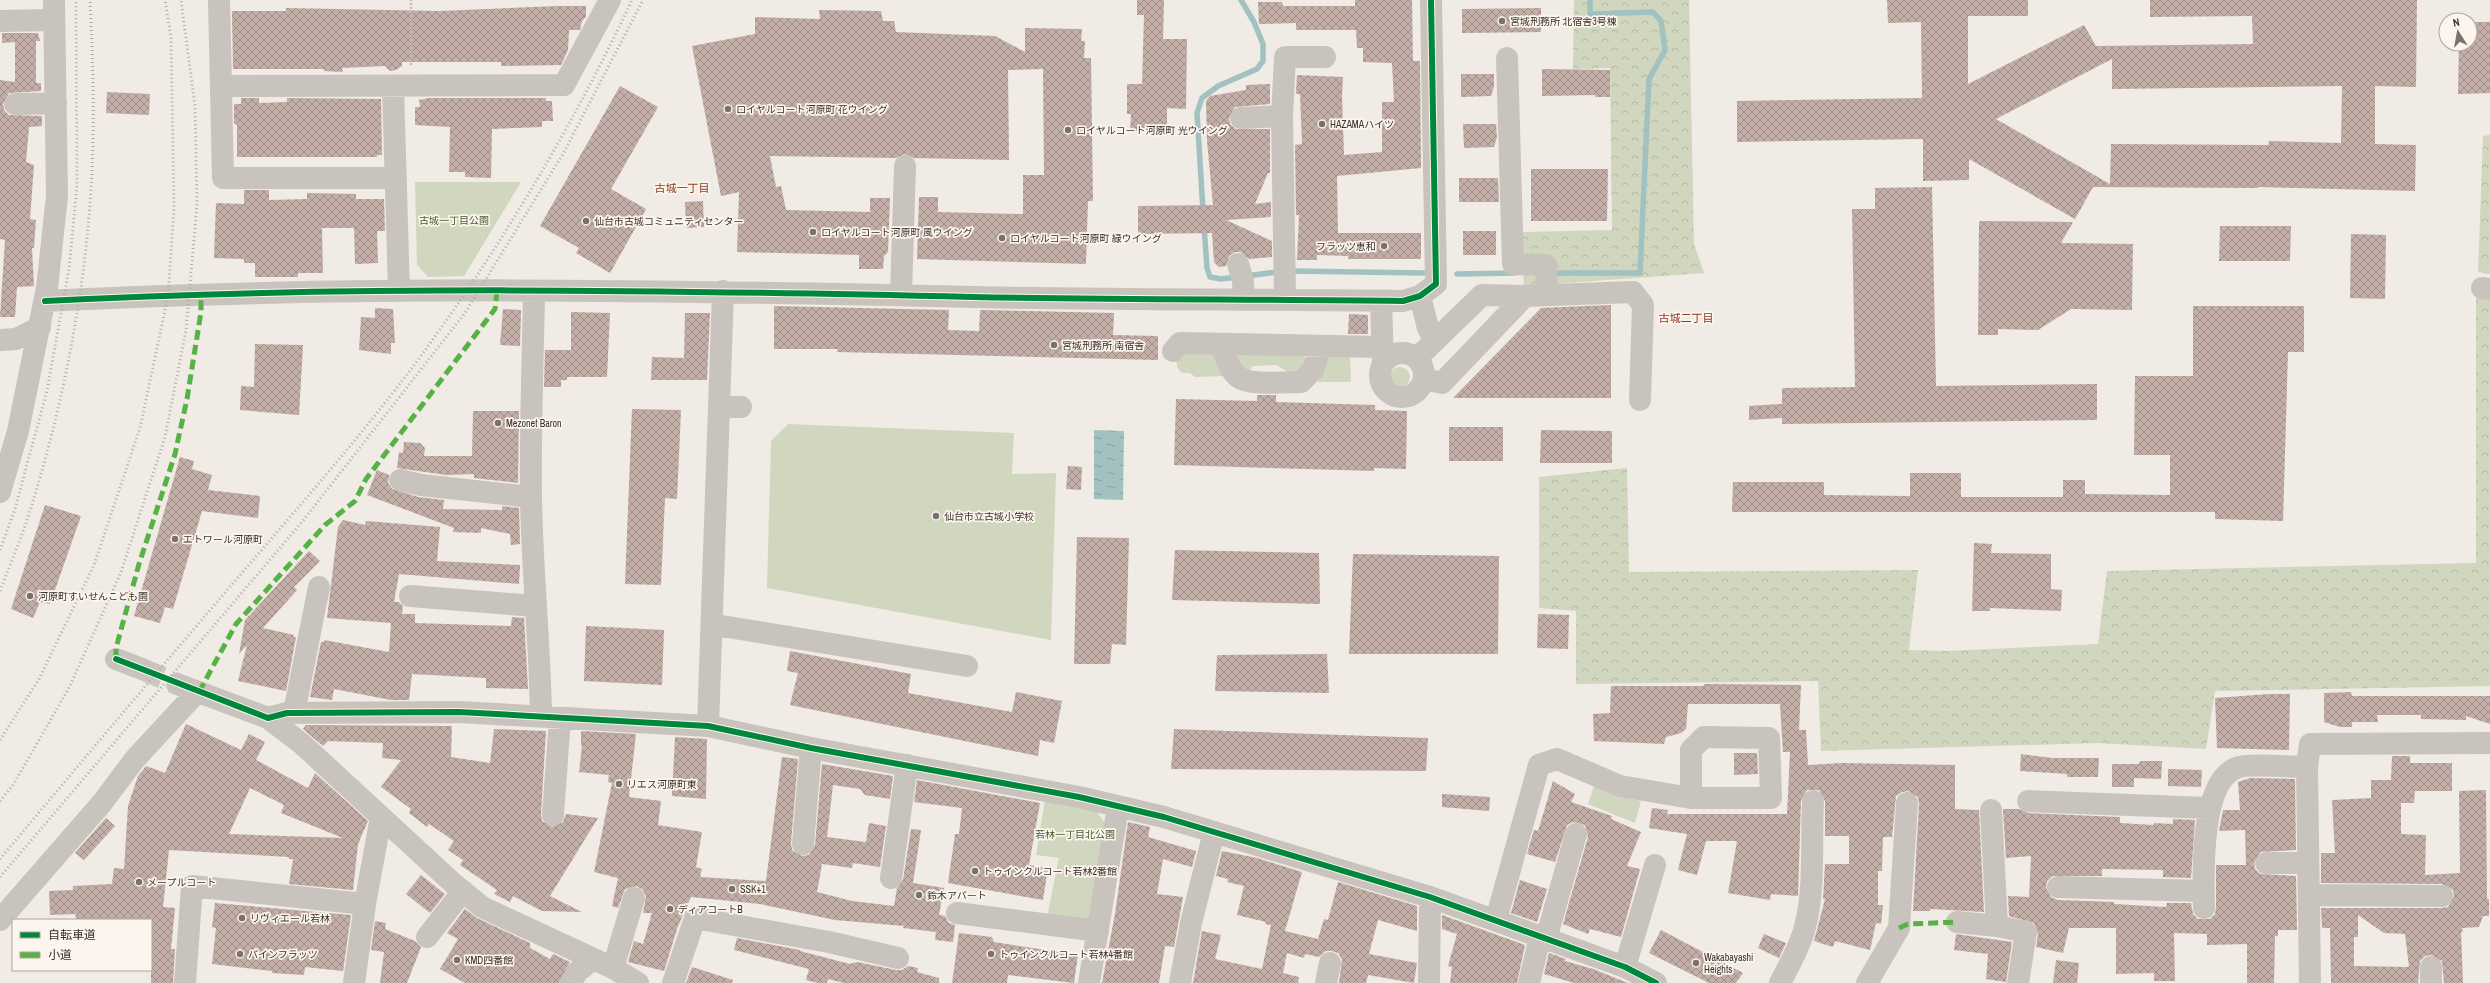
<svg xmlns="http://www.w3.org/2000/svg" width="2490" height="983" font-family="'Archivo Narrow','Noto Sans JP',sans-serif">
<defs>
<pattern id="forest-crowns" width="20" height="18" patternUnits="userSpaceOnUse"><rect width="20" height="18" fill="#d1d6bf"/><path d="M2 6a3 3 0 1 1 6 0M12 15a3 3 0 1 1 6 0" fill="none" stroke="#b4b8a4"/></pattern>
<pattern id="water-ripples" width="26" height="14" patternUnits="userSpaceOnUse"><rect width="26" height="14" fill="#a1c2c1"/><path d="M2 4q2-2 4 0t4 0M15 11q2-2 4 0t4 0" fill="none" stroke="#849e9d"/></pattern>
<pattern id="building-cross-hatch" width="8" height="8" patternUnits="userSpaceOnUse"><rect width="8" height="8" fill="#c3afa7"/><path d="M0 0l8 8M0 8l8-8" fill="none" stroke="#a08f88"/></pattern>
</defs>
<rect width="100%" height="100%" fill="#f0ebe5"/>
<path fill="url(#forest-crowns)" d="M1574 0H1689L1694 244 1704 273 1524 286 1520 232 1612 230 1610 68 1573 69Z
M2490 135V274L2478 272 2483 136Z
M2476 297 2490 299V686L2215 691 2206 749 2097 743 1821 751 1818 681 1576 684V611L1539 608V477L1627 468 1629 572 1918 570 1909 650 1945 651 2098 644 2107 571 2476 563Z"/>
<path fill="#d1d6bf" d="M415 182H521L464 276 428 277 417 265Z
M1184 349 1213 352 1223 376 1195 377 1190 373H1182L1178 369 1176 360Z
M1238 354H1301L1306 359 1305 372H1288L1276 365 1253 366 1247 375 1236 357Z
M1350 354 1351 382H1318L1319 374 1327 357Z
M1390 377a10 10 0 1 1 20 0a10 10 0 1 1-20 0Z
M788 424 1014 433 1012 474 1056 473 1051 640 767 588 771 441Z
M1594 786 1611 794 1641 801 1635 823 1588 804Z
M1045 800 1096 811 1105 823 1093 916 1084 923 1047 917 1059 858 1036 855Z"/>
<path fill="url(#water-ripples)" d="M1094 430 1124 431 1123 500 1094 499Z"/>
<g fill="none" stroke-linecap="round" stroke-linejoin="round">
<path stroke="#a1c2c1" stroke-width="5.5" d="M1203 211 1197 113 1202 98 1218 86 1257 69 1263 61V44L1254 22 1241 0
M1204 226 1207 268 1210 277 1221 279 1237 277
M1291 271 1423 273
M1551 273H1640L1649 79 1665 50 1661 21 1653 12 1590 14V0
M1457 274 1514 273
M1246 276 1277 272"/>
</g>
<path fill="url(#building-cross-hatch)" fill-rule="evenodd" d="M1137 0H1164L1163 39H1187L1186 109 1167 108V132L1130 131 1131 114H1127V84H1142L1144 15H1137Z
M1355 0H1412L1413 61H1420L1421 168 1337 176 1338 233H1421V259H1348V256L1317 255V260H1297L1299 215H1296L1295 145 1302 144 1300 94H1296L1297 75 1343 77 1342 96 1344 155 1382 152V102H1394L1392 63 1363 62V48H1357L1356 30H1296V23L1259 24 1258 2H1282L1283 6H1355Z
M1887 0H2028V16H1968V84L2084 25 2096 46 2253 44 2252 16 2150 17V0H2417L2416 87 2375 86V144L2416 145 2415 191 2258 187V188L2093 187 2075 219 1969 159V180L1923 181V139L1737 142V101L1922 98 1921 22 1888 23ZM2112 59V89L2342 86 2341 143 2269 141 2268 145 2111 144 2110 184 1996 119Z
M558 6H586V17L582 21 580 30H569L568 50 561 65 501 66V62H402V66L396 70 390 71 385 66 342 68 343 72 324 71V69H233L232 11H286V8L440 11Z
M1541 8V32L1462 33V9Z
M819 10 881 11 883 21H894L896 32 995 36 1025 52V28L1082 29 1081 41H1085L1084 58H1091L1093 201H1088L1086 264 917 259 919 197H938V212L1023 214V175H1044L1043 69 1008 70 1009 160 914 158 905 154 896 158 770 156 776 187 781 186 786 210 870 212V198H890L888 252 884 256 883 269H859V255L737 252 739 192 721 196 692 46 755 34V17L820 19Z
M2470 22H2490V93L2458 94 2459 44H2470Z
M2 33H38L40 41H36V83H41V91L9 93 3 104 4 110 9 115 42 116V126L29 127 26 162 34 165 30 219 36 220 34 248H32L34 286 17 287 15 317H0L5 240 0 239V80L15 82V42L2 43Z
M1542 69 1610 70V97H1595V95L1542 96Z
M1461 74H1494V86L1491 96 1461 97Z
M1270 84V104L1235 107 1229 118 1230 124 1236 129H1270V173H1268L1255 204 1271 202V217L1226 220 1272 241V257L1249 259 1241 252H1235L1229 256 1226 266 1219 267 1214 262 1212 233 1138 234V206L1213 205 1207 141 1206 101 1210 96 1246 90V85Z
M620 86 658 107 611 189 646 209 610 273 576 253 579 248 540 226Z
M107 92 150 94 149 115 106 113Z
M241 98H259V103L287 102V98L381 99 382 155H377V157H237V125L234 123V104H241Z
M429 98H546V101H552L553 121H542V127L492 129 491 178 465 177V172H449L450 127 415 125V107H420L419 100Z
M1463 124H1496L1497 137 1494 147 1464 148Z
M1531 169H1608L1607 221H1531Z
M1459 178H1498L1499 202H1459Z
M1932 187 1936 386 2097 384V420L1782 424V418L1749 420V406L1782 404V388L1855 387 1852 209H1875V188Z
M244 190H269V200L307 199V193L356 194V199H384L385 231H377L378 263 355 264 354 228H322L323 273H298V277H255V263H244V259L214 258 216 203 244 204Z
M703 201 704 227 686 228 685 202Z
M1979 221 2073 222 2061 243 2133 244 2132 310 2071 309 2038 330 1998 329V335H1978Z
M2220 226H2291L2290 261H2219Z
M1463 231H1496V255H1463Z
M2351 234 2386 235 2385 299 2350 298Z
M1611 305V398H1453L1541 308Z
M774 306 949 310 948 330 979 331 980 310 1114 313 1113 335 1158 336V360L837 352 838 349H774Z
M2193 306H2304V352H2288L2283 521 2215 519V512H1732L1733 482H1824V495L1910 496V473H1961V497H2063V480H2085V494L2170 495V455H2134L2135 376H2193Z
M375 308 393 309 395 343H391V354L359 350 361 317 375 318Z
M503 309 521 310 520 346 500 345Z
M571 312 610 313 607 377H567V380H561V387H544L545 350H571Z
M685 313H710L707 380H651L652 357 684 358Z
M1349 314 1368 315V334H1348Z
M255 344 303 345 299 415 240 410 241 386 254 387Z
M1257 395H1276V402L1375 405V410L1407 411 1406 469 1374 468V471L1174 465 1176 399 1257 401Z
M632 409 681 410 677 499 665 498 661 585 625 584Z
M473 411H519L518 483 474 478V474L446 475 397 468 399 452 403 453 404 442 420 443 425 448 424 456H472Z
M1449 427H1503V461H1449Z
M1541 430 1612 431V463H1540Z
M180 457 194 461 192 469 212 475 208 490 260 496 258 518 202 511 173 609 165 607 160 623 134 616Z
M1068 466 1082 467 1081 490 1066 489Z
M377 470 389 475 388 483 392 489 418 497 444 500 443 509 502 510V506L519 508 520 544 511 545 510 534 481 528V533L453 532 454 528 367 495Z
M45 505 81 516 50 604 40 602 33 618 11 609Z
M343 520 365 525 366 521 440 527 437 561 520 565 519 584 399 574 394 602H399L403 606 402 614H415V623L511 626 512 617 524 618 528 689 486 688V678L412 674 409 700H391L334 689 332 700 310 697 321 642H324V640L389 652 391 623 327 618 338 527Z
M1077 537 1129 538 1126 645 1112 644 1110 664H1074Z
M1974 543 1992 544 1991 553 2051 554V589L2062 590 2061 611 1990 608V611H1972Z
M1175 550 1319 553 1320 604 1172 600Z
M309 551 320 561 294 587 297 590 263 628 294 635 293 637H296L286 691 238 681 247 645 239 654 245 620Z
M1353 554 1499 556 1498 654H1349Z
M1538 614 1569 615 1568 649 1537 648Z
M586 626 664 630 662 685 584 681Z
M790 651 911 674 908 693 1012 712 1016 692 1062 701 1054 743 1040 740 1038 756 790 705 798 673 787 671Z
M1327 654 1329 693 1215 691 1217 655Z
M1704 684 1801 685 1799 730H1806L1808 765 1841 763 1955 765V809L1979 810 1984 912 1930 909V911H1913L1919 804 1918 797 1908 791 1902 792 1896 796 1892 837H1883L1882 871H1878V905H1883L1881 924 1876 923 1870 950 1835 941 1833 947 1814 941 1825 899H1823L1825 864H1849V836H1825V801L1819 790H1807L1801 800 1798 896 1771 894 1770 900 1728 893 1737 841H1706L1697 875 1678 870 1687 834 1649 828 1652 808 1668 810 1667 814H1787L1790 752H1783L1780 704H1688L1686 729 1681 733 1666 737 1664 744 1594 741 1593 714 1610 713 1611 686H1704Z
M2351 692 2352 696H2490V724L2466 716V720L2421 719V715H2377L2378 722H2352V727H2340L2324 722V693Z
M2269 694H2290L2289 750 2217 748 2215 698Z
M186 724 241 750 249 734 265 742 256 760 308 788 315 773 368 821 358 844 353 890 289 884 293 859H289V857L169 850 163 907 175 908 171 949H175L173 983H151V920H77L75 914 50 915 49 891 73 890V886L112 884 114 868 124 869 128 806 138 776 146 766 165 773ZM250 788 284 805 281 813 343 838 229 834Z
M306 725 452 726 451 757 490 763 494 729 546 731 541 814 542 821 552 827 563 822 566 814 598 818 550 896 582 912 542 911 513 896 510 902 494 894 497 890 460 865 463 860 448 850 454 841 429 824 427 827 409 813 411 809 381 787 401 760 382 758 383 743 328 741 323 746 303 729Z
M1174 729 1428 738 1426 771 1171 769Z
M581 731 636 734 629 797 661 801 658 825 702 832 696 867 702 869 700 877 766 881 782 757 798 759 791 843 792 850 802 856 809 855 815 845 822 764 893 776 890 799 865 795 860 789 833 785 827 837 866 842 869 823 886 826 880 867 853 863 852 868 822 864 817 892 852 901 894 906 897 888 903 880 911 829 921 830 913 883 944 888 939 915 945 916 949 923 955 925 953 942 935 940 936 932 903 928 904 926 835 920 760 904 691 897 678 926 664 971 628 962 634 941 643 944 652 913H643L646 896 643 890 637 886 625 889 618 908 612 906 618 878 594 872 612 783 608 782 609 775 579 772 582 746H581Z
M675 737 707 739 706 799 672 796Z
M1734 753H1757L1758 774 1734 775Z
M2021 754 2053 758H2099L2098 777H2067V774L2020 771Z
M2392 756H2410V763H2452V791H2415L2414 803H2401V834L2426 835 2425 875 2460 873 2459 791 2486 790 2487 899H2489V916H2483L2479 927 2462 928 2463 932H2461L2463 983H2444L2442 961 2431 955 2425 956 2420 961 2418 983H2331L2330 928H2322L2321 908H2442L2448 907 2454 896 2453 890 2442 884 2321 883V853H2335L2332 800 2371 798V780H2391ZM2358 915 2384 933 2405 934 2409 967 2354 966V937H2358Z
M2140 761H2162L2161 779 2134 778V787H2112V764H2139Z
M2168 769 2202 770 2201 787 2168 786Z
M2250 778 2295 779 2296 850 2260 852 2254 863 2255 869 2260 874 2296 876 2297 930H2278V936H2275L2274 983H2247V944L2207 945V934L2174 933 2175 981H2154V973L2116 974V928H2069L2063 953 2036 947 2038 934 2034 923 2009 916 2008 896 2029 897 2031 856 2006 858 2003 809H2019L2028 813 2120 817V823L2153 825 2154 823 2173 824V819L2195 820 2191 878 2163 877V870L2102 869V876H2052L2047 881 2046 887 2051 897 2058 900 2114 902V904L2166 907 2167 903H2191L2193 914 2198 919H2210L2215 914 2216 908V865H2246L2245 830 2219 831 2223 810H2240L2238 782Z
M917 780 1040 803 1029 865 1048 868 1043 900 948 883 955 834H959L962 808 914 802Z
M1553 781 1575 794 1571 802 1612 816 1611 819 1641 832 1627 866 1640 869 1621 937 1590 929 1588 934 1563 924 1588 837 1585 825 1573 822 1567 825 1555 862 1527 854 1534 830 1538 831Z
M1442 794 1490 797 1489 811 1442 807Z
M106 818 115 826 84 860 75 853Z
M1128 822 1150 827 1148 837 1196 851 1192 867 1163 859 1157 894 1183 897 1174 947 1165 946 1159 983H1102L1115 914Z
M1222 851 1257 858 1302 872 1285 931 1318 939 1324 919 1328 920 1338 882 1417 906V931L1378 920 1369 954 1417 963 1414 983 1368 975 1366 983H1339L1342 959 1338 953 1332 951H1326L1319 957 1305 954 1304 958 1287 953 1283 973 1299 977 1298 983H1193L1202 931 1221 935 1215 959 1262 969 1271 925 1265 924 1266 922 1237 915 1244 886 1227 882 1228 879 1216 876Z
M421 875 445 894 430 913 406 894Z
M1520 880 1547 889 1537 922 1511 913Z
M215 903 351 915 343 971 305 967 304 975 272 973V971L212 964 216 928 212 927Z
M465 909 477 918 530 943V948L550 959 553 954 570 962 559 983H465L440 969 458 939 447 933Z
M1442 915 1525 945 1517 983H1450L1452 967 1448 966 1457 934 1442 929Z
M375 921 386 923 385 929 415 941 421 947 407 983H380L384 952 371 950Z
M1661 930 1743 973 1736 983H1709L1649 953Z
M959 933 992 937 994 942 1078 955 1074 983 1008 975 1007 983H952Z
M1764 934 1786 943 1779 958 1758 948Z
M1956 934 2012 942 2006 982 1986 979 1988 954 1954 950Z
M737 938 800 950V951L850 964 857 962 896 970H902L908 966 918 968 917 972 939 978V983H844L828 979 827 983H818L806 980 809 969 734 950Z
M1549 953 1566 959 1565 961 1593 969 1628 983H1574L1544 974Z
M2056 960 2079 963 2077 983H2053Z
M692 967 733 980 732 983H686Z"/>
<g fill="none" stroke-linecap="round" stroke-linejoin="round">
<path stroke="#ccc6c0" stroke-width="22" stroke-dasharray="22 11" stroke-linecap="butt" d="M142 669 177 684"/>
<path stroke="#c2bbb6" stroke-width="2.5" stroke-dasharray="2 2" stroke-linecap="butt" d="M411 65V0"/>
<path stroke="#c9c3be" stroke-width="22" d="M219 0 223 178H396
M0 21 54 20
M1507 58 1513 264 1546 265 1547 295
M222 86 564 85 610 0
M393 87 399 291
M15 104 56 103
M1282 116 1285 57H1325
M1241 118 1282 116 1285 299
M1238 264 1243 281 1244 299
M2482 288 2490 289
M534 291C533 360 530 428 531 497 532 571 540 644 541 717
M901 295 905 166
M1420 296 1428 328 1435 341
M45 301C354 285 664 290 973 297 1116 300 1259 299 1403 301L1420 296 1436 284 1431 0
M1381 301 1383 361
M0 340 16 339 40 327
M1221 344C1225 354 1229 370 1238 377 1250 386 1286 382 1301 382L1313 370 1321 346
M1173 351 1180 343 1382 347
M1380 375a22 22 0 1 1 44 0a22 22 0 1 1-44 0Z
M1417 358 1482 295 1525 296 1633 292 1643 305 1640 400
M1424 379 1442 383 1525 296
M732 407H741
M400 480 421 485 531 497
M0 492 18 431 47 288 57 196 54 0
M410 596 535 606
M712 626H722L967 666
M116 659 142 669
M177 684 268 718 287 713 459 712 708 726 811 748 1079 797 1164 817 1430 897 1625 967 1656 983
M294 713 319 587
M268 718 302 744 454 884 482 907 613 968 638 983
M708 726 723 291
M2028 801 2208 808
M1991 810 1997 926
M553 815 560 718
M803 844 811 748
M2266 863H2308
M891 878 907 765
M2058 887 2203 891
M2309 895 2442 896
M2204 908C2203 873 2200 783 2236 768 2246 763 2293 767 2307 767
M957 913 1098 931
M0 920 102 803 135 759 197 692
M1496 920 1539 765 1557 759 1620 786 1691 798V750L1704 737 1769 738 1771 798H1691
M1957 922 1997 926 2026 932 2018 983
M427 937 463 891
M1546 939 1576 834
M1625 967 1655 865
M613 968 634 898
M185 983 192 886 365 904
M354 983 365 904 381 817
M571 983 577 972 592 960
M673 983 695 918 829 942 898 958
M1089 983 1118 807
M1180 983 1191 923 1214 832
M1326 983 1330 963
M1429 983 1430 897
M1529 983 1540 937
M1780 983C1789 965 1800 947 1805 927 1815 889 1811 841 1813 801
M1867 983 1899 928 1907 803
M2310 983 2307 767 2310 744 2490 743
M2431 983V967"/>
<path stroke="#b1aca8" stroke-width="3" stroke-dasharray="1 3" stroke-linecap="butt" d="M0 550 15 509 47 391 69 269 77 185 76 0
M0 591C9 567 20 542 28 517 61 414 85 296 91 188 95 125 93 62 90 0
M0 740 39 679 94 565 140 428 168 296 174 208 171 38 165 0
M0 801 13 785 70 686 121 572 165 437 186 330 197 205 195 106 181 0
M0 859C76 768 152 678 229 588 293 513 359 439 418 360 500 248 573 126 632 0
M0 877 302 522 465 313 563 154 643 0"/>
<path stroke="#57b246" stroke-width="5" stroke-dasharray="10 5" stroke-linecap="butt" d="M116 659V648L139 564 175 454 187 399 201 312V295
M199 692 236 624 325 525 355 501 366 479 495 309 497 291
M1899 928 1908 924 1957 922"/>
<g stroke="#fbf5ee" stroke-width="8">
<path id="cycleway" d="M45 301C354 285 664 290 973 297 1116 300 1259 299 1403 301L1420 296 1436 284 1431 0
M116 659 268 718 287 713 459 712 708 726 811 748 1079 797 1164 817 1430 897 1625 967 1656 983"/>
</g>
<use href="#cycleway" stroke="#00873e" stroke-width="6"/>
</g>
<g fill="#7a716c" stroke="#fbf5ee" stroke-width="1.5">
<circle cx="1502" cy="21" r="4"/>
<circle cx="728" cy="109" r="4"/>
<circle cx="1322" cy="124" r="4"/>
<circle cx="1068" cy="130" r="4"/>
<circle cx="586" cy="221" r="4"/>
<circle cx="813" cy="232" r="4"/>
<circle cx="1002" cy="238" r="4"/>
<circle cx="1384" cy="246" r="4"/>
<circle cx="1054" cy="345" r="4"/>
<circle cx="498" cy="423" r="4"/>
<circle cx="936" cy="516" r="4"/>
<circle cx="175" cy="539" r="4"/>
<circle cx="30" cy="596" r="4"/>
<circle cx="619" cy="784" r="4"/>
<circle cx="975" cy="871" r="4"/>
<circle cx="139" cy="882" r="4"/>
<circle cx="732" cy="889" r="4"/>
<circle cx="919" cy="895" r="4"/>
<circle cx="670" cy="909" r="4"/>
<circle cx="242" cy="918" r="4"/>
<circle cx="240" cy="954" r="4"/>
<circle cx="991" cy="954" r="4"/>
<circle cx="457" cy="960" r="4"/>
<circle cx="1696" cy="963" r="4"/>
</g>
<g text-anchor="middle" stroke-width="3.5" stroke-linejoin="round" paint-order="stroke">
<g font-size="10" fill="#3b302b" stroke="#fbf5ee" text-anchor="start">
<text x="1510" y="25">宮城刑務所 北宿舎3号棟</text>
<text x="736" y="113">ロイヤルコート河原町 花ウイング</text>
<text x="1330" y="128">HAZAMAハイツ</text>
<text x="1076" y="134">ロイヤルコート河原町 光ウイング</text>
<text x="594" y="225">仙台市古城コミュニティセンター</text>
<text x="821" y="236">ロイヤルコート河原町 風ウイング</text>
<text x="1010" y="242">ロイヤルコート河原町 緑ウイング</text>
<text x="1376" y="250" text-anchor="end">フラッツ恵和</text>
<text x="1062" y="349">宮城刑務所 南宿舎</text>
<text x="506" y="427">Mezonet Baron</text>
<text x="944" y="520">仙台市立古城小学校</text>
<text x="183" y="543">エトワール河原町</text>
<text x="38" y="600">河原町すいせんこども園</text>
<text x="627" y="788">リエス河原町東</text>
<text x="983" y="875">トゥインクルコート若林2番館</text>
<text x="147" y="886">メープルコート</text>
<text x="740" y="893">SSK+1</text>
<text x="927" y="899">鈴木アパート</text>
<text x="678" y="913">ディアコートB</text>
<text x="250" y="922">リヴィエール若林</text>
<text x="248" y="958">パインフラッツ</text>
<text x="999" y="958">トゥインクルコート若林4番館</text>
<text x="1704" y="961">Wakabayashi<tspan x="1704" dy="12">Heights</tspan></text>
<text x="465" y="964">KMD四番館</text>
</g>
<g font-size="10" fill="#4a5a2e" stroke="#fbf5ee">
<text x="454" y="224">古城一丁目公園</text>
<text x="1075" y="838">若林一丁目北公園</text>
</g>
<g font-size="11" fill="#8c3b22" stroke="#fbf5ee">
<text x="682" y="192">古城一丁目</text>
<text x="1686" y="322">古城二丁目</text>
</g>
</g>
<rect x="12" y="919" width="140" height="52" fill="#fbf5ee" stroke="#aea6a0"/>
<rect x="20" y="932" width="20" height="6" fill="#00873e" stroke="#aea6a0"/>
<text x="48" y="939" font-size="12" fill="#3b302b">自転車道</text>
<rect x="20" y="952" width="20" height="6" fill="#57b246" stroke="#aea6a0"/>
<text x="48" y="959" font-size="12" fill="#3b302b">小道</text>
<g transform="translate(2458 32) rotate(349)"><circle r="19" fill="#fbf5ee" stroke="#aea6a0"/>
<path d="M0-3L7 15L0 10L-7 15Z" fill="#7a716c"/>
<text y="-6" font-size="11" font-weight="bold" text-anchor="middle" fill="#3b302b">N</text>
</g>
</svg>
